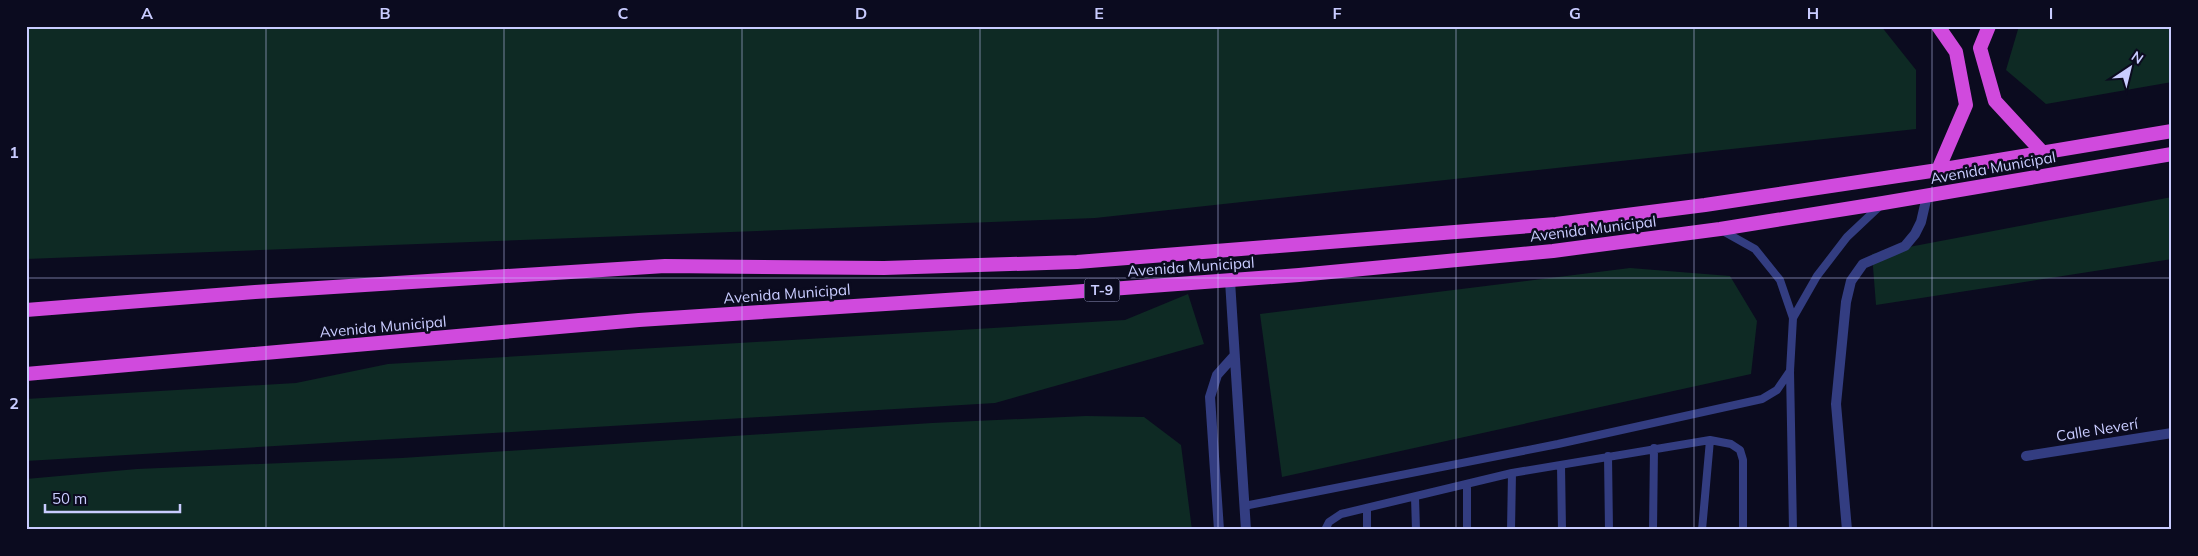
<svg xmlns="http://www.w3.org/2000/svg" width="2198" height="556" font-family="Mulish,sans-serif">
<rect width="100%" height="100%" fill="#0b0b1f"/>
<path fill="#0e2a24" d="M26 26H1881L1916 70V129L1095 218 26 259Z
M2019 26H2172V82L2046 104 2006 70Z
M2172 197V259L1876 305 1872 254Z
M1630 268 1730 276 1757 321 1751 374 1282 477 1260 314Z
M1188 294 1204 344 995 403 26 461V399L296 383 388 364 1125 320Z
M1086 416 1144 417 1181 445 1192 530H26V479L137 469 402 458 932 423Z"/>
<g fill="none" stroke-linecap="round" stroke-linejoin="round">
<path stroke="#333d81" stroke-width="8" d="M1721 230 1755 249 1780 280 1793 318 1790 371 1793 530
M1793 318 1817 276 1847 237 1882 204
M1608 456 1609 530
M1561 465 1562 530
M1415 497 1416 530
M1244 506 1558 444 1762 399 1777 390 1790 371
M1325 530 1329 522 1341 514 1512 473 1710 440 1731 444 1740 450 1743 460V530
M1367 530V508
M1467 530V485
M1511 530 1512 473
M1653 530 1654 448
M1702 530 1710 440"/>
<path stroke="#333d81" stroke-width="10" d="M1230 281 1246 530
M2026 456 2172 433
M1219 530 1210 397 1217 375 1234 356
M1847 530 1836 404 1846 302 1851 281 1863 264 1905 246 1915 234 1921 222 1927 196"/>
<path stroke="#d04add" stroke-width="14" d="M1938 26 1956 52 1966 105 1938 170
M1989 26 1980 48 1995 101 2043 153
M26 310 255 292 665 266 884 268 1077 262 1556 224 1705 205 1938 170 2172 131
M26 374 639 320 1070 292 1299 275 1553 251 1720 229 1883 203 2172 154"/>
</g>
<path fill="none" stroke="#c9ccff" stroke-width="1" stroke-opacity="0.55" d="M266 26V530M504 26V530M742 26V530M980 26V530M1218 26V530M1456 26V530M1694 26V530M1932 26V530M26 278H2172"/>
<g text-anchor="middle" stroke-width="5" stroke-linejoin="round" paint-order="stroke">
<rect fill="#0b0b1f" stroke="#9092bc" stroke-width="1" x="1084.5" y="278.5" width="35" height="23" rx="4"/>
<g font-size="14" font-weight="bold" fill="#c9ccff">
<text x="1102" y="295">T-9</text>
</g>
<g font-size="15" fill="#c9ccff" stroke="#0b0b1f">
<text transform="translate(1993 168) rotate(-10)" y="5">Avenida Municipal</text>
<text transform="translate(1593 229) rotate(-7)" y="5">Avenida Municipal</text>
<text transform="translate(1191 267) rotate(-4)" y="5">Avenida Municipal</text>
<text transform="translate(787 294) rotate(-4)" y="5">Avenida Municipal</text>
<text transform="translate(383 327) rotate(-5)" y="5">Avenida Municipal</text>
<text transform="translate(2097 430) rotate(-9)" y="5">Calle Neverí</text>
</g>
</g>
<rect width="2198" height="556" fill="none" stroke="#0b0b1f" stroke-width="55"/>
<g transform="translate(2130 68) rotate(35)" stroke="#0b0b1f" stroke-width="4" paint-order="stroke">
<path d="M0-4L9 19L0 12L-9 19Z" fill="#c9ccff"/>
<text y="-8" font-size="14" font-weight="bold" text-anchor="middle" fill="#c9ccff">N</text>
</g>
<path d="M45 504v8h135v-8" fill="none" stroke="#c9ccff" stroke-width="2.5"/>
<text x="52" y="504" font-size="15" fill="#c9ccff" stroke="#0b0b1f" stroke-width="4" paint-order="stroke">50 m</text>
<rect x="28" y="28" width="2142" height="500" fill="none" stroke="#c9ccff" stroke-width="2"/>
<g font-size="16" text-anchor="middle" font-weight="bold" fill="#c9ccff">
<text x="147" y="19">A</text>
<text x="385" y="19">B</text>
<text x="623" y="19">C</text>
<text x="861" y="19">D</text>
<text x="1099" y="19">E</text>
<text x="1337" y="19">F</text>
<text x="1575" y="19">G</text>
<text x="1813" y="19">H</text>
<text x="2051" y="19">I</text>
<text x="14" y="158">1</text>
<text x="14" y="409">2</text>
</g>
</svg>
